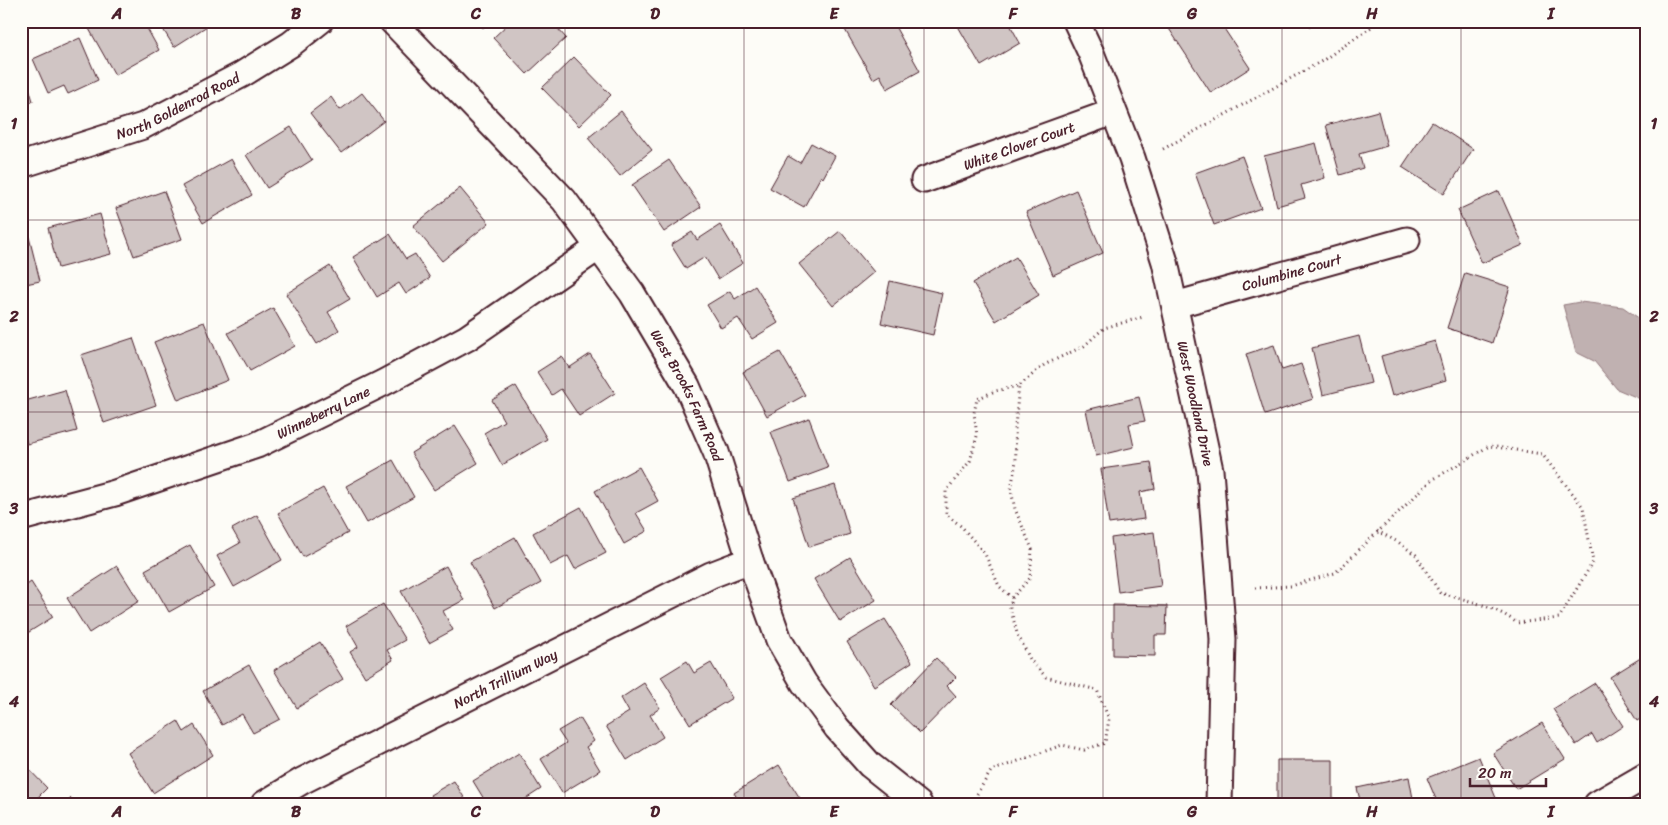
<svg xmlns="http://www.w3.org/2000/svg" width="1668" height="825" font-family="Sriracha,sans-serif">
<rect width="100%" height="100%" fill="#fdfcf7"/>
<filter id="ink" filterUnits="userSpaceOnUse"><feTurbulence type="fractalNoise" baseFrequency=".02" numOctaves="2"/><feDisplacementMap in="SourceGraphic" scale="10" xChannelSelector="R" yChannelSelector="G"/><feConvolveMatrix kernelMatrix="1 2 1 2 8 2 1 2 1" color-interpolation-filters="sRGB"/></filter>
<g filter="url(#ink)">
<path fill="#c0b1b1" stroke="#91777b" d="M1580 302 1623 307 1647 324V404L1645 401 1617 389 1594 361 1576 352 1563 305Z"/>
<path fill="#d0c5c4" stroke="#4a1f2b" d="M99 21H109L113 28 124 21H143L159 50 115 75 88 27Z
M158 21H215L174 47Z
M477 21H489L483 28Z
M511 21H551L566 38 527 74 493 38Z
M631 21H643L635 27Z
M840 21H892L920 71 887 89 880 75 873 79Z
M955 21H1008L1020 43 981 66Z
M1164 21H1219L1250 68 1211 93Z
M1306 21H1319L1310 27Z
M80 38 98 80 68 94 64 86 48 93 33 59Z
M574 57 611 95 579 126 542 88Z
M21 61 33 101 21 104Z
M362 93 384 121 341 153 310 113 331 97 340 110Z
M621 111 652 150 620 176 588 138Z
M1378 111 1387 146 1359 154 1363 168 1340 175 1326 125Z
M1432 122 1473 149 1444 194 1402 167Z
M291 127 312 160 267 188 246 155Z
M811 143 835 156 823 178 821 176 804 207 770 188 788 156 800 163Z
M1316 143 1325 178 1301 185 1305 198 1277 206 1264 156Z
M1242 156 1261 208 1214 225 1195 173Z
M231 159 252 195 203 223 182 186Z
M669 160 701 207 664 232 632 185Z
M460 188 489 223 442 261 413 226Z
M1076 190 1103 253 1053 275 1026 212Z
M164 191 182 239 134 256 116 208Z
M1499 191 1523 245 1482 263 1458 210Z
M100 214 111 254 58 268 48 228Z
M720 225 743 263 718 279 705 257 686 269 671 245 692 232 697 240Z
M840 231 874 272 833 306 799 264Z
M28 233 40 281 21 285V235Z
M390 234 406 259 415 254 430 278 406 294 399 283 377 297 353 257Z
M1016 257 1039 295 996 321 973 283Z
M330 266 350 299 328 312 339 330 317 344 286 294Z
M1465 273 1510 287 1492 343 1447 328Z
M890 281 942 293 933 335 881 323Z
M755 286 778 323 752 339 738 318 721 328 707 305 730 291 735 299Z
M273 308 295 346 250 371 228 333Z
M204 322 228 380 178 400 154 342Z
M1359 336 1371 383 1323 395 1312 348Z
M133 338 156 405 104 423 81 355Z
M1435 341 1446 380 1392 396 1381 356Z
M1274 345 1282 370 1301 364 1313 399 1265 415 1246 354Z
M780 352 805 395 767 416 743 372Z
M590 354 615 393 579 416 561 389 552 395 537 372 562 356 569 368Z
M516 386 547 439 502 465 484 433 504 421 492 400Z
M65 390 77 431 27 444 21 424V402Z
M1139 397 1145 421 1129 424 1134 447 1096 456 1086 410Z
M809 418 828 468 790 482 771 432Z
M455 426 478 463 434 490 411 453Z
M393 460 414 497 367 523 346 486Z
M1151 462 1155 489 1140 492 1144 519 1109 524 1101 469Z
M639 467 658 501 636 513 647 531 624 544 595 491Z
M835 485 850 534 809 547 793 498Z
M323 488 348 533 303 557 278 513Z
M581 507 606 553 575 569 568 556 550 565 533 533Z
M257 515 282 560 234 587 217 556 240 543 232 529Z
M1154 532 1161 586 1118 592 1111 538Z
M515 537 541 583 495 608 470 562Z
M190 545 214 587 169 612 145 570Z
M850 557 876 600 840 622 814 579Z
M117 566 139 601 89 633 67 598Z
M446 566 464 600 443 611 453 630 429 643 401 591Z
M31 582 53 617 21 637V589Z
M383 604 405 640 387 650 393 660 365 677 350 652 358 647 346 626Z
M1113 605 1167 606 1166 635H1155V656L1113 655Z
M885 619 912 662 874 686 847 642Z
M320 642 343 679 297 708 274 670Z
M1647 654V715L1637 721 1610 677Z
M936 658 956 677 947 686 956 696 920 733 891 705Z
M687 661 694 673 711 663 732 698 690 724 661 677Z
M249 665 280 719 253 733 242 714 222 725 203 691Z
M644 683 660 708 650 715 663 737 627 760 606 726 629 712 621 698Z
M1595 683 1623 726 1597 743 1592 734 1576 745 1553 709Z
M580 718 594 741 586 747 600 770 562 793 541 759 566 743 558 731Z
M178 721 184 732 194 725 213 755 153 793 128 753Z
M1542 723 1565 759 1516 789 1493 753Z
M519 753 541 789 518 804H487L473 781Z
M1479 757 1496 798 1481 804H1438L1427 778Z
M1277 760H1333V804H1277Z
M21 761 47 788 31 804H21Z
M779 765 803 803 741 804 734 793Z
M1409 777 1414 804H1361L1357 788Z
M454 781 468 804H435L430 795Z
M713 796 717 804H701Z
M71 798 78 804H66Z"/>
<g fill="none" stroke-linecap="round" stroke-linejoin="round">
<g stroke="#4a1f2b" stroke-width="29">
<g id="street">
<path id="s1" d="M392 21 564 200 632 293 687 386 716 452 750 560 779 640 804 683 837 728 870 765 919 804"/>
<path id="s2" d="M1076 21 1091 53 1132 158 1165 262 1210 470 1223 639 1219 804"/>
<path id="s3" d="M21 165 143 126 241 75 291 44 320 21"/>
<path id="s4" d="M924 180 1113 112"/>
<path id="s5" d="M1175 305 1407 240"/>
<path id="s6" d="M21 518 115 493 257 445 383 383 467 338 599 247"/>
<path id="s7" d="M264 804 302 781 711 575 750 560"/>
<path d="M1597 804 1647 775"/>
</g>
</g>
<path stroke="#4a1f2b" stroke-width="3" stroke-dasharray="1 4" stroke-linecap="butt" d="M1587 21 1599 26 1614 21
M1163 149 1322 61 1380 21
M1255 588 1291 586 1335 573 1432 480 1489 446 1542 454 1583 507 1593 562 1559 618 1517 623C1495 606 1467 600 1440 593L1416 555 1398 542 1377 531
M1012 598 999 586 985 554 962 527 946 514V491L970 461 977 436 974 413 977 399 995 391 1019 386
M977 794 991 771 1062 745 1084 750 1105 743 1109 719 1097 690 1046 677 1031 661 1017 633 1010 607 1012 598 1030 578 1032 549 1015 509 1011 490 1016 461 1015 426 1019 386 1044 365 1084 346 1104 328 1143 317"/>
<use href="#street" stroke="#fdfcf7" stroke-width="25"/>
</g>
</g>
<path fill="none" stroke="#4a1f2b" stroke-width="1" stroke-opacity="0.55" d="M207 21V804M386 21V804M565 21V804M744 21V804M924 21V804M1103 21V804M1282 21V804M1461 21V804M21 220H1647M21 412H1647M21 605H1647"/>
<g text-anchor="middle" stroke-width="4" stroke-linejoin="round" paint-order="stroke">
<g font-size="14" fill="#4a1f2b" stroke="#fdfcf7">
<text dy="5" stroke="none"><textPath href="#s3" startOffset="168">North Goldenrod Road</textPath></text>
<text dy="5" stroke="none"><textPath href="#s4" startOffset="101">White Clover Court</textPath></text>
<text dy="5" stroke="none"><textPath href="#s5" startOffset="121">Columbine Court</textPath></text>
<text dy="5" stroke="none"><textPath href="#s1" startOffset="480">West Brooks Farm Road</textPath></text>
<text dy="5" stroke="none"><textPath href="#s2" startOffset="402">West Woodland Drive</textPath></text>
<text dy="5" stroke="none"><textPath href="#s6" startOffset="321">Winneberry Lane</textPath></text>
<text dy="5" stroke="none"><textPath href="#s7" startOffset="272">North Trillium Way</textPath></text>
</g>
</g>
<rect width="1668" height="825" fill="none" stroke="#fdfcf7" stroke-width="55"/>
<path d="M1470 778v8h76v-8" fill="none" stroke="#4a1f2b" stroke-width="2.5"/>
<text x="1478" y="778" font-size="15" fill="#4a1f2b" stroke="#fdfcf7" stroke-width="4" paint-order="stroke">20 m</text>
<rect x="28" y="28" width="1612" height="770" fill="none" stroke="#4a1f2b" stroke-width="2"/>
<g font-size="16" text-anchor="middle" font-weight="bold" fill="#4a1f2b">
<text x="117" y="19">A</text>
<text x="296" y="19">B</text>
<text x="476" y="19">C</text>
<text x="655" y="19">D</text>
<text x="834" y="19">E</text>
<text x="1013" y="19">F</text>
<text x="1192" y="19">G</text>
<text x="1372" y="19">H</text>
<text x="1551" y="19">I</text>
<text x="14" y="129">1</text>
<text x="1654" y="129">1</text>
<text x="14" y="322">2</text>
<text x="1654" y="322">2</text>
<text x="14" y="514">3</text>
<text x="1654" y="514">3</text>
<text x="14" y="707">4</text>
<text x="1654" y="707">4</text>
<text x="117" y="817">A</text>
<text x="296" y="817">B</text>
<text x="476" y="817">C</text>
<text x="655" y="817">D</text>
<text x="834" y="817">E</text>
<text x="1013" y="817">F</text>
<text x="1192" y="817">G</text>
<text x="1372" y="817">H</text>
<text x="1551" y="817">I</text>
</g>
</svg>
